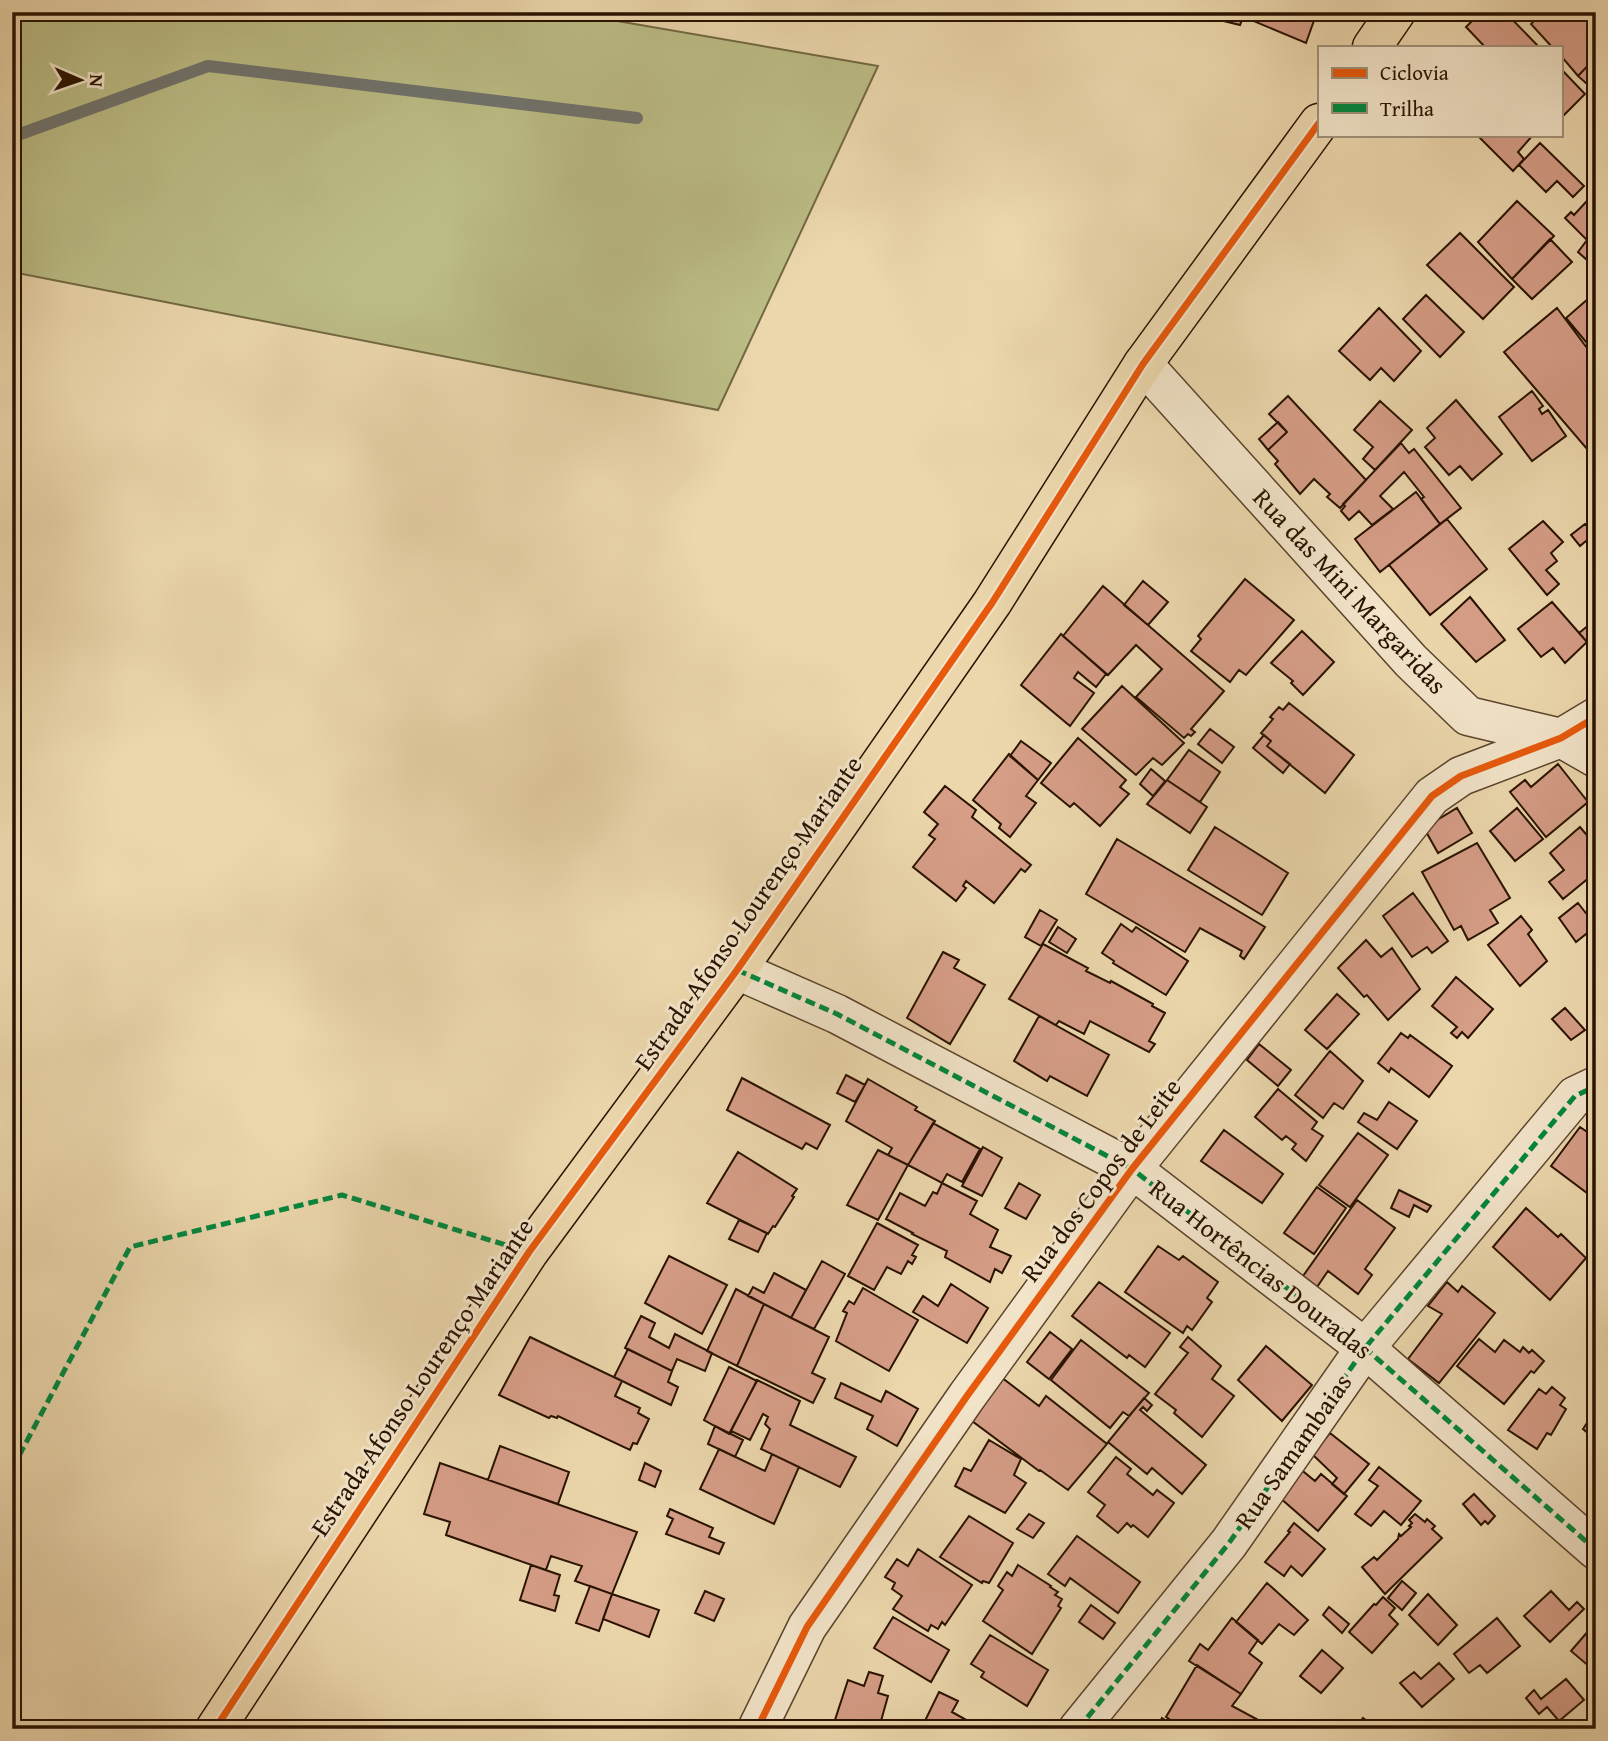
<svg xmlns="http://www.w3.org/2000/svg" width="1608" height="1741" font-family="'Gentium Book Plus',serif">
<rect width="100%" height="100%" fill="#ecd7ad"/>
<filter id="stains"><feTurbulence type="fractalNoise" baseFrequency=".00286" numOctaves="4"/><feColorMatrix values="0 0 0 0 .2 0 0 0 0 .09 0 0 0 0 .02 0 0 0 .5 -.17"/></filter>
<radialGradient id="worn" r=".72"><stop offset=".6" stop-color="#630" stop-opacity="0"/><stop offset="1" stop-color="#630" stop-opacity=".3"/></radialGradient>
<path fill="#bcbd86" stroke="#726843" stroke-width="2" d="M12 12H565L878 66 718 410 12 272Z"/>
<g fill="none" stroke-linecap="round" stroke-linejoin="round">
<path stroke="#70746e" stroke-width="12" d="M12 137 208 66 637 118"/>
</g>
<path fill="#d69d87" stroke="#291200" stroke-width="2" d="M1187 12H1245L1240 25Z
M1246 12H1317L1306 43 1244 17Z
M1481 12H1505L1539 47H1485L1466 27Z
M1543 12H1596V57L1578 76 1561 56V47H1552L1531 24Z
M1596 57V92L1578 76Z
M1561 69 1585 94 1561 118Z
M1479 135H1533L1518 152 1524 159 1513 171 1478 136Z
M1540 143 1584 186 1573 197 1557 181 1546 192 1519 165Z
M1596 191V250L1587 260 1578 252 1587 240 1565 218 1571 212 1574 215Z
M1517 201 1554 236 1512 279 1478 242Z
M1460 233 1514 287 1483 319 1427 265Z
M1550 239 1572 262 1532 299 1512 279Z
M1596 292V354L1566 318Z
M1426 295 1464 332 1440 357 1403 319Z
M1379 308 1421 351 1394 381 1381 368 1370 380 1339 351Z
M1557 308 1596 360V454L1593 456 1504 352Z
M1532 391 1543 406 1539 409 1542 414 1548 410 1566 436 1532 461 1499 417Z
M1288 396 1366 480 1340 508 1327 497 1330 494 1314 479 1300 494 1275 464 1278 461 1268 450 1287 432 1269 414Z
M1456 400 1502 454 1472 480 1460 466 1449 475 1425 447 1435 438 1427 428Z
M1380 401 1412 430 1375 470 1363 459 1373 447 1354 430Z
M1278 422 1287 432 1268 450 1259 439Z
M1401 443 1409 453 1414 449 1461 508 1440 524 1421 499 1424 497 1404 472 1380 496 1393 509 1372 525 1359 511 1349 520 1341 511 1345 506 1343 504Z
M1416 492 1440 524 1380 572 1355 539Z
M1447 519 1487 569 1430 615 1389 565Z
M1543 521 1563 542 1551 553 1557 561 1546 570 1559 584 1547 595 1509 549Z
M1585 524 1596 531V545L1591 548 1586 541 1580 546 1571 535Z
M1245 579 1294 620 1246 675 1239 670 1230 682 1191 651 1201 639 1198 636Z
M1143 581 1168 602 1148 625 1124 605Z
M1103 586 1224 691 1191 729 1195 732 1191 736 1188 734 1184 738 1136 697 1162 669 1136 645 1108 675 1063 636Z
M1470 597 1505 640 1476 662 1441 624Z
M1552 602 1587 642 1565 663 1553 648 1541 657 1518 629Z
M1596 619V652L1579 633Z
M1302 631 1334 662 1303 695 1291 683 1293 681 1271 663Z
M1061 634 1106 674 1096 687 1078 672 1074 678 1094 693 1070 726 1021 685Z
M1122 686 1184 743 1162 765 1153 758 1136 775 1082 729Z
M1289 703 1354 755 1325 793 1267 746 1271 741 1261 733 1273 719 1270 717 1279 707 1283 710Z
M1210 729 1234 747 1222 763 1198 744Z
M1264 735 1271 741 1267 746 1290 764 1283 773 1253 748Z
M1078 738 1126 780 1120 787 1129 794 1100 826 1074 803 1070 807 1041 783Z
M1021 741 1051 763 1038 780 1010 756Z
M1189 750 1220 772 1200 802 1167 780Z
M1009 754 1038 780 1026 796 1036 803 1010 837 999 828 1001 824 973 800Z
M1558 764 1588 802 1546 837 1510 792 1525 780 1531 787Z
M1151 769 1165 781 1153 796 1140 784Z
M1167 780 1207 807 1190 833 1147 804Z
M945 786 976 810 972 817 1031 865 1025 872 1021 869 994 903 966 881 963 886 966 888 956 901 913 867 935 839 929 835 938 824 924 812Z
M1457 808 1472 833 1438 853 1424 828Z
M1517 808 1543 839 1515 861 1490 831Z
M1215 827 1288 873 1262 915 1188 870Z
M1580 827 1596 846V852L1591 856 1596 862V872L1563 899 1549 882 1564 870 1550 853Z
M1117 839 1265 927 1244 959 1240 956 1242 951 1200 928 1185 952 1086 894Z
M1477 843 1510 898 1490 910 1498 923 1468 940 1461 926 1454 930 1422 872Z
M1413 893 1448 941 1432 953 1427 947 1412 957 1383 916Z
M1578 903 1596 926 1576 942 1559 918Z
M1040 910 1057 920 1041 946 1025 937Z
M1521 916 1532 930 1528 934 1547 961 1520 986 1488 945Z
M1121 924 1132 932 1136 927 1188 961 1166 995 1113 963 1114 961 1102 953Z
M1058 927 1076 939 1067 953 1049 942Z
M1366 940 1381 957 1392 948 1420 989 1388 1020 1367 995 1364 997 1338 968Z
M1043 944 1088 968 1086 971 1110 983 1111 981 1153 1004 1152 1006 1165 1013 1149 1041 1155 1044 1149 1052 1090 1021 1084 1034 1059 1021 1056 1025 1009 999Z
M943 952 959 960 954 968 985 985 950 1044 907 1018Z
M1456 977 1493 1009 1468 1038 1462 1032 1457 1038 1451 1033 1457 1027 1432 1006Z
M1337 994 1359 1014 1327 1049 1305 1030Z
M1565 1008 1585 1030 1571 1040 1552 1019Z
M1039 1016 1109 1055 1087 1096 1050 1076 1047 1081 1014 1061Z
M1401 1033 1408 1038 1410 1035 1452 1066 1429 1097 1391 1068 1389 1072 1378 1063Z
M1259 1044 1291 1070 1278 1086 1247 1060Z
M1330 1051 1363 1081 1343 1109 1334 1103 1323 1118 1295 1095Z
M846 1075 865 1085 855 1102 837 1093Z
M742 1078 830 1125 817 1149 806 1143 802 1149 727 1110Z
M868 1079 917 1107 915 1110 935 1121 908 1165 888 1155 892 1148 846 1121Z
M1278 1089 1317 1122 1312 1129 1323 1136 1306 1161 1292 1149 1296 1144 1286 1136 1282 1140 1255 1117Z
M1389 1102 1417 1121 1397 1149 1358 1122 1364 1113 1377 1120Z
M933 1123 980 1149 962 1182 947 1174 942 1183 908 1165Z
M1580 1127 1596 1138 1595 1199 1551 1166Z
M1224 1130 1283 1174 1262 1203 1201 1161Z
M1358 1133 1388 1155 1350 1207 1319 1185Z
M983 1147 1002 1158 982 1196 962 1186Z
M878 1150 908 1165 878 1220 847 1205Z
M738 1152 797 1189 792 1196 794 1197 775 1227 773 1226 768 1234 707 1203Z
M942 1183 977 1201 970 1214 998 1230 990 1247 1011 1256 1002 1273 995 1269 990 1282 945 1257 947 1251 912 1234 913 1233 886 1219 900 1193 925 1206 933 1192 937 1194Z
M1019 1183 1040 1195 1026 1219 1005 1208Z
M1317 1187 1346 1208 1314 1254 1284 1233Z
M1399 1190 1431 1206 1427 1212 1414 1205 1409 1217 1391 1208Z
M1357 1200 1395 1228 1365 1269 1372 1275 1358 1294 1328 1271 1317 1287 1303 1276Z
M1526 1208 1558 1237 1561 1234 1586 1258 1550 1300 1493 1247Z
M739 1220 767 1233 758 1252 729 1239Z
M877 1223 918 1245 912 1255 916 1257 912 1264 908 1261 901 1274 887 1267 874 1290 848 1276Z
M1158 1246 1179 1260 1183 1256 1218 1282 1207 1298 1212 1302 1192 1330 1187 1326 1183 1333 1125 1292Z
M669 1256 727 1285 702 1334 645 1303Z
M822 1261 845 1274 814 1329 791 1318Z
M774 1273 806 1290 791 1318 748 1296 753 1287 764 1293Z
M1099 1282 1170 1333 1145 1367 1129 1355 1127 1358 1072 1316Z
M1447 1282 1458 1292 1462 1286 1495 1313 1439 1383 1408 1359 1442 1314 1428 1306Z
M951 1284 988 1308 967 1343 913 1312 923 1296 938 1306Z
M863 1288 918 1320 889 1371 836 1341 847 1313 843 1311 849 1301 854 1304Z
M736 1289 764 1304 737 1366 707 1351Z
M764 1304 829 1337 812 1373 825 1379 813 1403 737 1366Z
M641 1316 655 1323 649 1337 669 1348 675 1334 712 1353 705 1371 677 1359 672 1371 625 1348Z
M1050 1332 1072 1349 1049 1379 1027 1362Z
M530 1337 622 1381 615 1396 640 1408 638 1413 649 1419 637 1444 633 1443 630 1450 558 1416 557 1418 551 1416 549 1418 499 1395Z
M1188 1337 1221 1366 1212 1379 1234 1396 1202 1437 1174 1413 1176 1410 1155 1394 1188 1353 1180 1347Z
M1479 1339 1495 1352 1504 1340 1520 1352 1523 1347 1529 1353 1532 1350 1544 1361 1534 1373 1531 1371 1504 1404 1457 1366Z
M1081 1340 1149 1393 1129 1416 1123 1412 1110 1428 1051 1380Z
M1266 1346 1312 1385 1282 1421 1238 1380Z
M628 1349 672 1371 668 1382 678 1387 671 1405 614 1377Z
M729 1367 757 1381 729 1434 704 1420Z
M1001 1377 1039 1406 1046 1396 1107 1444 1068 1490 1040 1470 1039 1471 972 1421Z
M757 1380 800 1401 790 1425 856 1457 840 1487 761 1449 770 1429 765 1424 768 1417 763 1414 750 1440 731 1431Z
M841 1383 881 1402 886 1391 918 1409 897 1446 867 1429 873 1416 835 1398Z
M1552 1387 1565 1398 1560 1405 1566 1409 1551 1435 1547 1433 1537 1449 1508 1430 1539 1389 1546 1394Z
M1144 1398 1152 1405 1147 1411 1143 1407 1140 1410 1206 1465 1182 1494 1152 1468 1147 1474 1108 1442Z
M1596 1409V1440L1583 1429Z
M715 1426 743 1440 735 1457 708 1444Z
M1330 1433 1369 1464 1344 1494 1332 1484 1337 1478 1312 1454Z
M989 1440 1021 1459 1014 1475 1026 1483 1005 1513 955 1486 964 1468 971 1471Z
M500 1446 569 1472 558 1504 488 1480Z
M719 1449 765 1471 772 1454 799 1467 774 1524 700 1489Z
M1116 1457 1131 1469 1127 1474 1153 1495 1157 1490 1174 1503 1148 1537 1133 1525 1131 1527 1127 1523 1118 1533 1097 1516 1105 1505 1088 1492Z
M440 1463 637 1532 612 1594 575 1581 582 1566 551 1556 546 1570 446 1535 450 1522 424 1514Z
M645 1463 661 1471 655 1487 639 1480Z
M1293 1463 1315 1481 1321 1474 1347 1496 1318 1531 1271 1490Z
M1379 1467 1421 1501 1401 1525 1384 1511 1371 1526 1355 1514 1378 1486 1369 1480Z
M1474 1494 1495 1516 1488 1524 1485 1521 1481 1525 1463 1504Z
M670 1509 713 1528 709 1537 724 1543 719 1554 666 1534 673 1519 667 1516Z
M1029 1514 1044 1523 1033 1538 1017 1529Z
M1415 1514 1425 1522 1427 1519 1435 1526 1432 1529 1442 1538 1385 1594 1362 1567 1374 1557 1377 1560 1398 1539 1399 1534 1401 1536 1411 1527 1409 1526 1412 1523 1409 1520Z
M969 1516 1013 1543 989 1583 983 1581 982 1583 940 1557Z
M1294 1523 1325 1549 1302 1576 1291 1566 1284 1576 1265 1562 1290 1532 1288 1531Z
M1077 1536 1140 1582 1118 1613 1070 1578 1065 1586 1048 1574Z
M918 1549 972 1585 945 1625 942 1622 938 1629 931 1625 928 1631 893 1609 902 1596 892 1589 895 1583 885 1577 897 1559 908 1566Z
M531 1565 560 1575 554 1595 559 1596 555 1611 520 1600Z
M1018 1565 1051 1586 1050 1587 1058 1592 1055 1595 1062 1599 1058 1606 1061 1608 1032 1654 983 1621 1003 1590 998 1586 1007 1572 1012 1576Z
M1402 1581 1416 1593 1402 1610 1388 1598Z
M1267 1583 1308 1620 1294 1635 1279 1624 1262 1644 1236 1622Z
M590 1586 612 1594 599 1631 576 1623Z
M705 1591 724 1599 714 1621 695 1613Z
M1551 1591 1569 1610 1577 1602 1584 1609 1550 1642 1524 1616Z
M612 1594 659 1610 649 1637 603 1619Z
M1428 1594 1457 1625 1438 1645 1409 1615Z
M1383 1597 1395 1608 1389 1615 1398 1624 1372 1653 1349 1632 1374 1604 1376 1605Z
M1091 1605 1115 1623 1103 1639 1079 1622Z
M1329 1607 1349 1624 1342 1633 1323 1615Z
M893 1617 949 1650 931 1682 874 1648Z
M1232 1618 1258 1640 1249 1653 1262 1663 1241 1694 1189 1661 1200 1644 1208 1650Z
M1497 1618 1520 1646 1487 1673 1480 1665 1469 1673 1454 1654Z
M1596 1622V1663L1591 1668 1571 1651Z
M990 1635 1048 1670 1027 1706 981 1677 984 1672 971 1664Z
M1322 1650 1343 1668 1321 1693 1300 1676Z
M1439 1663 1454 1679 1422 1707 1400 1683 1414 1672 1421 1679Z
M1197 1665 1241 1694 1232 1706 1260 1721 1255 1729H1185L1166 1717Z
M869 1672 883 1676 878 1693 888 1696 881 1721 893 1725 892 1729H832L848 1680 864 1686Z
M1566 1679 1584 1700 1559 1721 1547 1707 1539 1714 1526 1698 1534 1690 1541 1699Z
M939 1692 958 1701 952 1712 972 1723 968 1729H921Z
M1162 1718 1179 1729H1156Z
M1363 1718 1379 1729H1355Z
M709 1721 740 1724 739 1729H701H708Z"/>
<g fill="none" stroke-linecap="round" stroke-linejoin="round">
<g stroke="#5a432b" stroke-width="41">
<path id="minor" d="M1143 364 1411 661 1468 716 1561 738 1596 758
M737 970 837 1014 1132 1169 1365 1348 1596 1550
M757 1729 807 1627 967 1396 1132 1169 1432 796 1461 776 1561 738 1596 717
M1078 1729 1229 1543 1365 1348 1575 1096 1596 1086"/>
</g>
<g stroke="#291200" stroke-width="41">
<path id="major" d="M1372 47 1396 12
M215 1729 529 1252 737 970 992 603 1143 364 1319 123"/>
</g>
<use href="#minor" stroke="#f3e5ca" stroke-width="38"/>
<use href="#major" stroke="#ecd7ad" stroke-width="38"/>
<path stroke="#00873e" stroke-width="5" stroke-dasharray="10 5" stroke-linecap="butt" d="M737 970 837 1014 1132 1169 1365 1348 1596 1550
M12 1469 130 1247 342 1195 529 1252
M1078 1729 1229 1543 1365 1348 1575 1096 1596 1086"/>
<g stroke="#f3e5ca" stroke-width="11">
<path id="cycleway" d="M215 1729 529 1252 737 970 992 603 1143 364 1319 123
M757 1729 807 1627 967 1396 1132 1169 1432 796 1461 776 1561 738 1596 717"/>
</g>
<use href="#cycleway" stroke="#e8590c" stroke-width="7"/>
</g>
<g text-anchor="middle" stroke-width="6" stroke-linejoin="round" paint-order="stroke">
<g font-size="26" fill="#291200" stroke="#f3e5ca">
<text transform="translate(1350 591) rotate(47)" y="9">Rua das Mini Margaridas</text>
<text transform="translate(748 913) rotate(-55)" y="9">Estrada Afonso Lourenço Mariante</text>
<text transform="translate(1101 1180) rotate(-53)" y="9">Rua dos Copos de Leite</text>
<text transform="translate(1261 1269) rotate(38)" y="9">Rua Hortências Douradas</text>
<text transform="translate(422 1377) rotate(-56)" y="9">Estrada Afonso Lourenço Mariante</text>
<text transform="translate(1293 1451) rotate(-55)" y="9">Rua Samambaias</text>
</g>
</g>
<rect width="1608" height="1741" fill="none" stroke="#ecd7ad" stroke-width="42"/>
<rect x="14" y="14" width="1580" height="1713" fill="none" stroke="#291200" stroke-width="3.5"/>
<rect x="21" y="21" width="1566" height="1699" fill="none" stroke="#291200" stroke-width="2"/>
<rect x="1318" y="46" width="245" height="91" fill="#f3e5ca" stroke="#a29179" stroke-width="2"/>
<rect x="1332" y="68" width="35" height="10" fill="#e8590c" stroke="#a29179" stroke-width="2"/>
<text x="1380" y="80" font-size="21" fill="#291200">Ciclovia</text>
<rect x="1332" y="103" width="35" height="10" fill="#00873e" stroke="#a29179" stroke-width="2"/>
<text x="1380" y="116" font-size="21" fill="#291200">Trilha</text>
<g transform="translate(80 80) rotate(92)" stroke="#f3e5ca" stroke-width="5" paint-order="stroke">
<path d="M0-5L12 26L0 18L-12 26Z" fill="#291200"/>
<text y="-10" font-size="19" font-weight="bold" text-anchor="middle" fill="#291200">N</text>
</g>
<rect width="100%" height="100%" filter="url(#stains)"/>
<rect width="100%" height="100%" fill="url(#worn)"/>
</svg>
